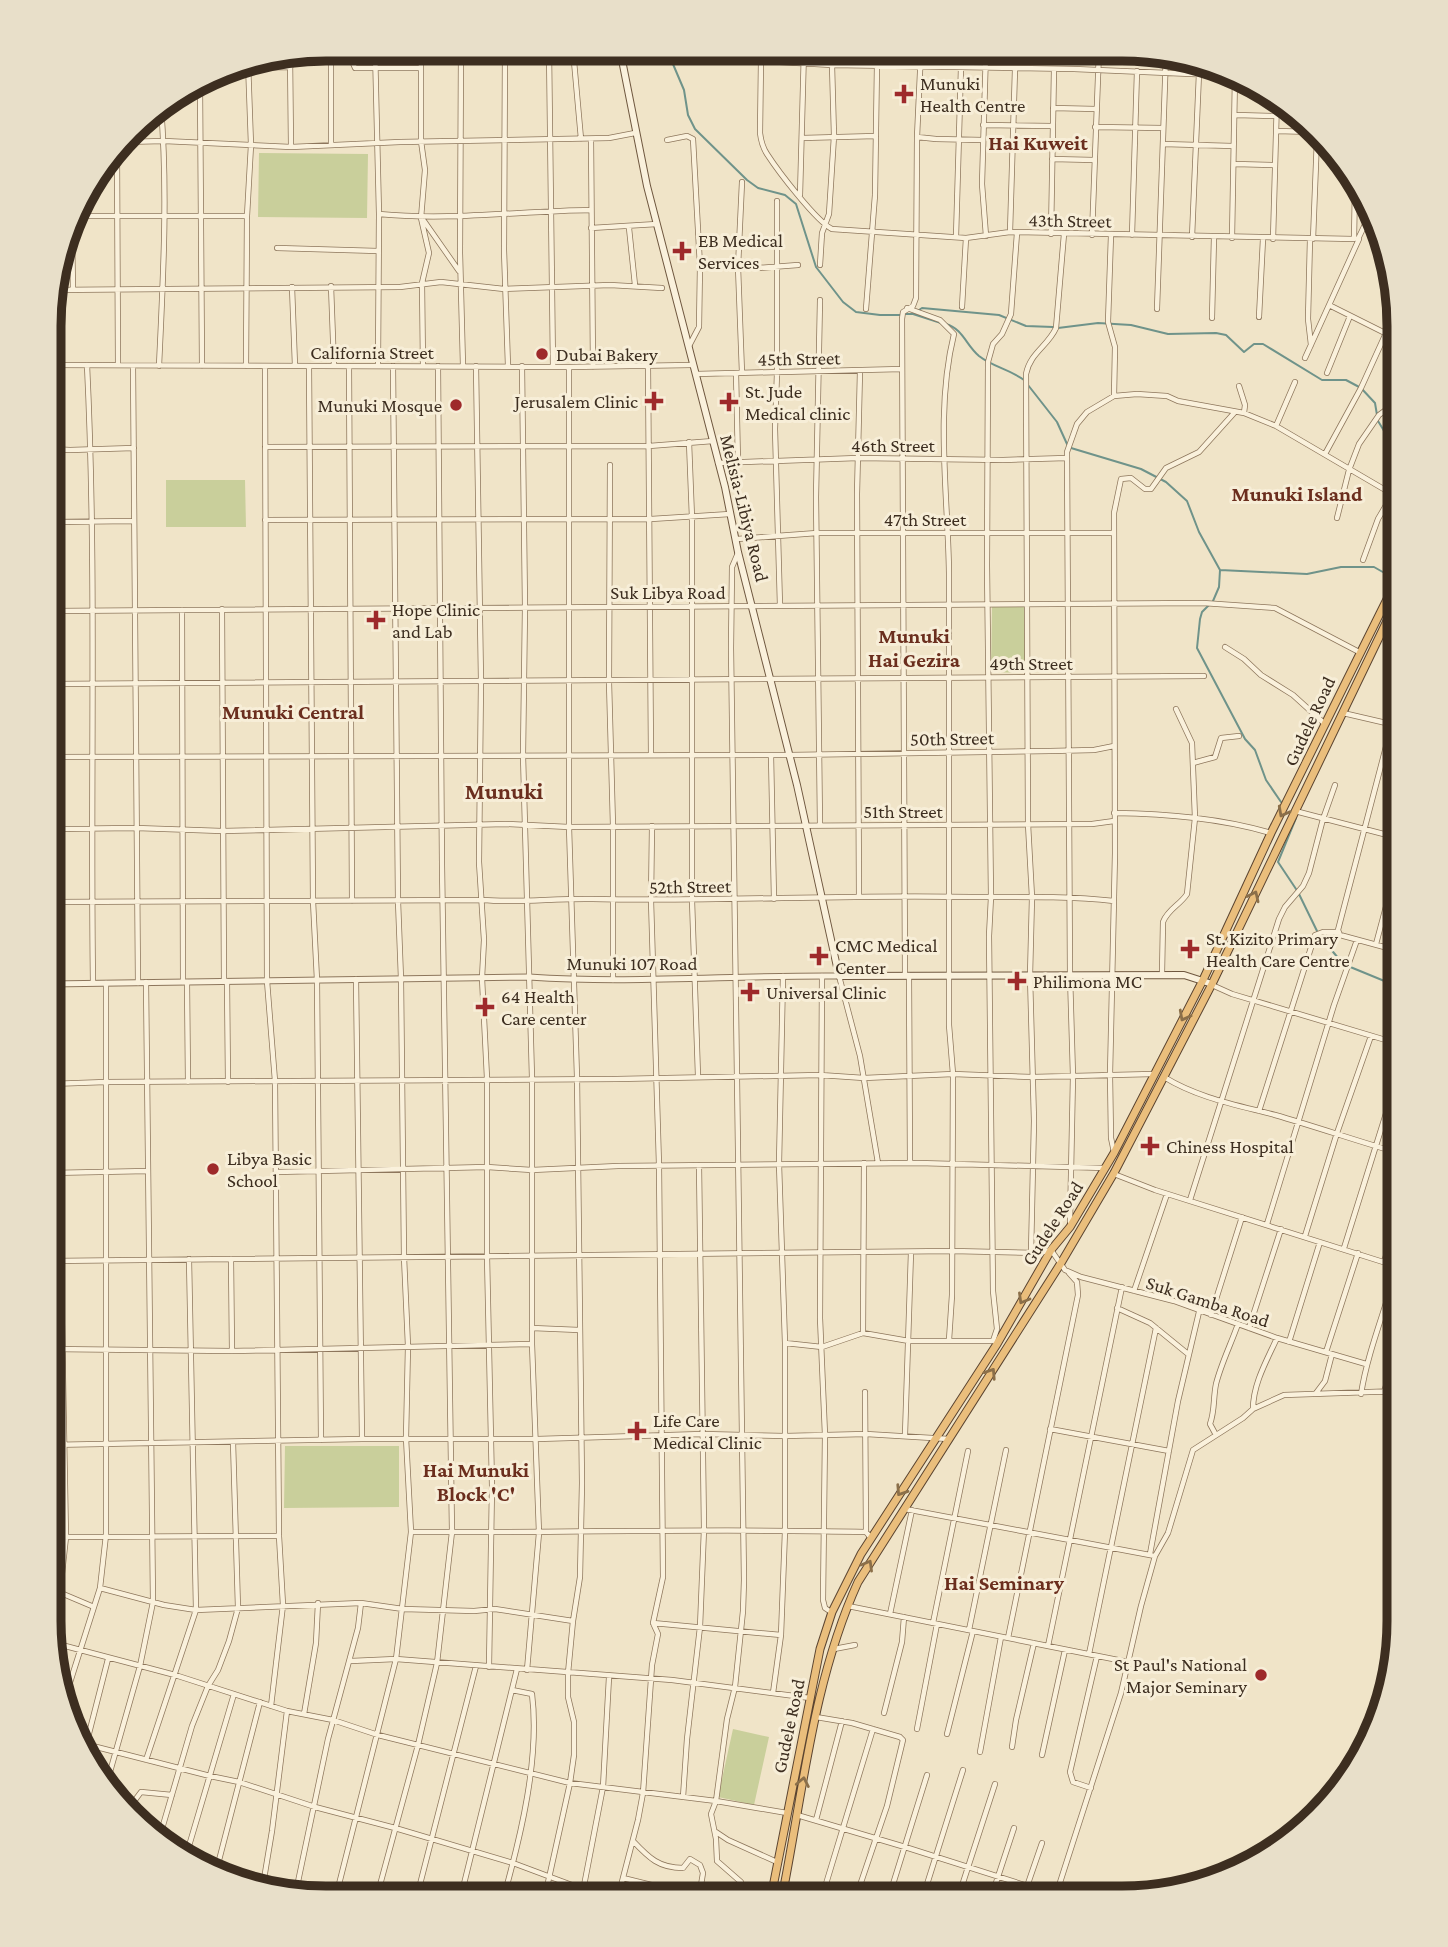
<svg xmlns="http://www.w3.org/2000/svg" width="1448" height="1947" font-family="'Crimson Pro',serif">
<rect width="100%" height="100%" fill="#f0e4c8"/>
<path fill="#c9cf9b" d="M259 153 368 154 367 218 258 217Z
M166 480H245L246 527H166Z
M992 607H1026L1025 673 991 672Z
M285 1446H399V1507L284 1508Z
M733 1729 769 1737 754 1805 718 1797Z"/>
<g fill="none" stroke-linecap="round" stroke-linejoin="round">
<path stroke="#6f938a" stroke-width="2" d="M667 50 684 90 688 115 695 129 747 180 758 188 785 195 796 204 816 267 843 302 856 312 880 315H900
M906 314H913L941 323
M913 314 922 308 999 315 1026 326 1053 327
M946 324C963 329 966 345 979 356 993 367 1011 370 1024 380
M1058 328 1098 323 1131 325 1168 334 1216 333 1226 335 1244 352 1254 344H1263L1322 380H1346L1361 388 1375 403 1377 415
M1028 385 1057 422 1067 444
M1378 421 1389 439 1399 447
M1071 448 1141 469 1166 482 1187 501 1199 532 1220 570 1219 587 1213 601
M1220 570 1307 574 1341 567H1374L1395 579
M1209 605 1202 612 1200 619 1197 648 1245 739 1255 750 1266 780 1281 802
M1296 818 1278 862 1298 892 1317 931
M1320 936 1343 964 1399 987"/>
<g stroke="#8d765c" stroke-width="6">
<path id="minor" d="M331 49V145
M347 49 355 68H420
M375 49 379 214 378 366
M421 49V141L425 170 421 218 429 253 422 283 423 366
M461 49 460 253 463 366
M505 50 504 250 508 366
M549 50 553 367
M573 50 581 139
M986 51 982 184 986 236
M290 55 291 147
M692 57 832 65 1074 69 1238 76
M761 60 760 133C761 141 763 148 767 154 778 171 816 221 832 229L966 238 1010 232 1354 239
M229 68 290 67 301 53
M200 85 202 366
M1053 108 1096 109
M1236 115 1276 116
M983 125 1052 126
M1095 127 1163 128
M1277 131 1312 132
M917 137 936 139 983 140
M802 138 876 136
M591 139 593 367
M667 140 687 136 693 139 700 266 699 327 689 346
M124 142 164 141 291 147 400 142 609 138 635 133
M1163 144 1233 146
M117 151 118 365
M1052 159 1094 160
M1235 164 1274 165
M742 182 738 267 742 373
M800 195 804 50
M777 201V373L775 429 780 606
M379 214C449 221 520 211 591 210
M76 216H247
M424 221 459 271
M591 228 657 224
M629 228 635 285
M72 229 73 289
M1010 232 1015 69
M1051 234 1054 69
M1092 235 1099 51
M1111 235 1108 322 1115 347 1114 396
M1132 235 1137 71
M956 237 961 67
M1192 237 1199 73
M1232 238 1235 76
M1273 239 1277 99
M1310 239 1308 319 1311 345
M1313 239 1317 138
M1354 239 1355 185
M1358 239 1372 210
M277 248 378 251
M820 265 822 233 829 214 834 136 832 65
M700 266 759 268 798 265
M331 286 334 366
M292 287 295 366
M51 290 400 287 441 282 504 289 610 285 662 288
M1331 306 1399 340
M962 307 966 238
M907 308 940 320 954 334C935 411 948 494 949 573 950 723 949 874 949 1025L953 1074 952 1295 949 1340
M866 309 875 195 877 64
M1157 309 1166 54
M1259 317 1263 239
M1212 318 1214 237
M1305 358 1359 239
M51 365 569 367 692 365
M87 365C97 571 90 777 93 983
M648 365 651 755
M133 366 138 983
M159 366C163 280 168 193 161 107
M246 366 247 216 251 145 248 62
M265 366 267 981 275 1081 279 1536 283 1605 271 1706
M309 366 313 901 317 980 321 1440
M349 366 352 901
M476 366 481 681 479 862 484 940 482 978 487 1078V1256L492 1486 489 1667
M522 366 525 607 523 755 532 1078V1344L539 1533 527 1670
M736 373 738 462
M1327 373 1350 316
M696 374 902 369
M1239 386 1245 405 1244 413
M1276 426 1295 382
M689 442 692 518V900L698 1076
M265 447 649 446 713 441
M51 449 70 450 134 448
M1325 454 1361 388 1386 333
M718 463 858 458 1003 460 1067 458
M610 465 609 682 613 826V980
M1337 518 1349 470 1359 444 1379 415 1394 404 1399 396
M265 520 651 519 730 514
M51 522 133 521
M737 539 817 533H1113
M738 553 732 567 731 648 744 1580 743 1611 735 1687 727 1719 716 1801 711 1814 716 1839 717 1861 741 1882 739 1897
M1363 560 1378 519 1399 483
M222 609 224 981
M182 610 183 982
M51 611 1203 603 1275 608 1359 652
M1225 647 1244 659 1261 675 1293 695 1325 724
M51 684 1204 676
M1343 713 1399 726
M771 755 774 899
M51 757 789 755 1050 751 1094 750 1114 746
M1193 763 1215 757 1221 738 1239 736
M1295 811 1399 838
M1114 813C1167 814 1220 818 1271 833
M820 825 816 497 820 300
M50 829 136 828 222 831 506 824 569 827 1092 824 1114 821
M859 896 857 494 860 371
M50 902 482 900C519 903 556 898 593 899 719 902 845 894 971 897 1019 897 1067 896 1114 901
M1376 944 1399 858
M1399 951 1340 935 1338 930 1399 697
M1162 974 1163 922C1168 909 1180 905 1187 894L1195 818 1192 743 1176 709
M905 975 902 319 903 312 913 306 916 298 917 137 921 51
M909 975 910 1163
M822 976 820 1318 825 1435 823 1600 825 1608 831 1612
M839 976 860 1056 878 1163
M356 979 362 1439
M227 981 228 1082
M187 982 188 1082
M1212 985 1232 994 1399 1044
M1164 1077C1198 1098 1237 1105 1275 1115 1317 1127 1357 1141 1399 1153
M50 1084 106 1082 617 1079 820 1075 864 1078 953 1074 1032 1077 1153 1074
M1259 1111 1315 935 1323 932H1338
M1114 1152 1111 1138 1110 1075 1115 853 1114 513 1121 479 1131 478 1145 489H1151L1166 468 1199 452 1235 412
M276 1172 487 1167 532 1170 618 1166 918 1163 1105 1168
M50 1173 148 1171
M1114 1174 1155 1190 1399 1267
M1190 1200 1279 919 1285 907 1303 886 1309 873 1323 819 1335 785
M1070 1222 1073 1076 1070 975 1067 452 1077 424 1087 412 1114 396 1137 394 1167 396 1178 401 1244 413 1276 426 1399 498
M1267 1224 1334 1005 1357 940
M1305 1236 1337 1133 1371 1036
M1344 1248 1399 1072
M1031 1253 1034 1121 1030 976 1032 897 1028 824 1026 374C1030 353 1048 346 1056 328L1064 234
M231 1259 232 1351
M50 1261 952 1251 1039 1253 1051 1250 1065 1270 1081 1277 1174 1301 1277 1338 1366 1364
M1384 1262 1399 1215
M1134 1291 1167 1194
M1117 1308 1150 1323 1188 1354
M1211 1315 1242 1217
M532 1328 579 1330
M1249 1328 1281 1229
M863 1333 864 1163
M993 1341 997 1329 993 1291 989 936 991 897 987 566 988 362 993 344 1002 334 1011 314 1017 233
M1289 1342 1320 1242
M785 1343 822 1347 863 1333 909 1341H993
M50 1349 232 1351 532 1344
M1326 1352 1358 1253
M865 1392 866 1532
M1384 1392 1399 1345
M1316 1393 1325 1381 1332 1354
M1361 1394C1368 1350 1386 1309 1397 1266
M1253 1409C1253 1384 1267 1360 1277 1338
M1050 1429 1169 1451
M905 1435 911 1252
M1216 1435 1210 1424C1215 1410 1213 1399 1216 1384 1221 1364 1231 1344 1238 1324
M49 1445 362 1439H537L703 1434 785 1436 866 1434 949 1439
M905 1509 1155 1556
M411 1532C563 1533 714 1528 866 1532L871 1538
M49 1537 279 1536
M1150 1554 1178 1401 1199 1312
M49 1588 94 1607
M100 1588 164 1605 196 1610 361 1603 403 1609 474 1611 495 1609 573 1621
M848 1606 1128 1662
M890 1614 912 1510
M653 1623 781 1635
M933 1623 968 1451
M50 1627 60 1592 66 1537 57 1056 58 1017 54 945 55 902 52 829 51 571
M969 1630 1006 1450
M1008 1638 1078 1295 1077 1282 1069 1273
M54 1643 175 1675 287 1711 333 1720 378 1735 570 1783 716 1801 787 1813
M1048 1646 1122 1287
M834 1649 855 1645
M1089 1654 1156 1328
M351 1661 396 1659 672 1680 810 1698
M773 1693 781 1635 785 1531V1343L779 1164 783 976
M66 1695 100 1588 106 1535V983
M884 1713 902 1642 904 1617
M304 1714 316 1643 318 1603
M816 1717 852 1723 900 1737 903 1740 887 1806 856 1897
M917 1729 937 1624
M947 1734 973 1631
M77 1742 210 1776 239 1782 315 1807 395 1828 513 1863 604 1897
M1012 1747 1016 1720 1034 1643
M980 1752 1001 1637
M84 1753 108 1659
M1042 1755 1065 1650
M146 1760 196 1610 189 1259
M106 1786 140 1666 153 1602 146 982
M1091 1788 1073 1782 1070 1772 1097 1656
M683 1797 687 1739 700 1627 704 1529 699 1165
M131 1815 135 1800 141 1792 172 1795
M797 1815 905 1847 1056 1895
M816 1820 842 1721
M716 1832 728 1840 777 1862
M159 1839 192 1726 208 1686 218 1670 229 1641 238 1608 233 1442
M633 1841C649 1858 659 1868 683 1868L690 1859 700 1865 703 1873 699 1897
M186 1856 234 1694
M217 1868 260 1702
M623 1878 700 1897
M263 1885 272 1831 287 1711
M295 1896 328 1739 358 1628 361 1603
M336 1896 396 1659 411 1532 406 1438 408 1346 404 1257 401 979 398 901 393 366
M377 1896 418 1745 437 1663 452 1532 442 865 438 366
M417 1896 476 1666
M461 1896 517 1669
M504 1896C521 1835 540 1757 532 1694L512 1690
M545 1896 570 1783 574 1755V1722L568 1697V1673L573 1621 580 1577 582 1483 577 1077 569 827V367
M582 1896 603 1787 609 1677
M618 1897 638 1820 643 1793 652 1665 658 1634 653 1623 663 1577 659 1165 651 900 652 826
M822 1897 873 1729
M889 1897 927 1775
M923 1897 963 1770
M958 1898 995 1784
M991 1898 1014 1828
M1023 1898 1042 1843
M1055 1898 1121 1693 1141 1606 1155 1556 1168 1533 1193 1450 1243 1418 1253 1409 1284 1395 1398 1391"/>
</g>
<g stroke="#8d765c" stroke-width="7">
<path id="tertiary" d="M50 984 529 977C632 984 735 975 839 976"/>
</g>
<g stroke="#6f573f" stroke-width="8">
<path id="secondary" d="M620 50 647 186 725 487 738 552 797 785 839 976 1184 975 1212 984"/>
</g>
<g stroke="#5b4430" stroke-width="9">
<path id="trunk" d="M771 1897 820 1649 832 1612 861 1554 997 1344 1051 1250 1070 1227 1114 1153 1203 980 1271 833 1399 575
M782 1897C803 1792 813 1681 858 1582L1061 1263 1114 1173 1212 984 1399 596"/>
</g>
<use href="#minor" stroke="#faf1dc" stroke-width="4.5"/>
<use href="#tertiary" stroke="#faf1dc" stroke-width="5"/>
<use href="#secondary" stroke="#faf1dc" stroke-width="6"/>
<use href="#trunk" stroke="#eabe7c" stroke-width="7"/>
</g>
<defs><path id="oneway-chevron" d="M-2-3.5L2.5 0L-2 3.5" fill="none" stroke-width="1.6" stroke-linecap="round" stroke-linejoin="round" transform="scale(1.75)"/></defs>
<g stroke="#8b6f49">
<use href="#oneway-chevron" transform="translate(1283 812) rotate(118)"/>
<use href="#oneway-chevron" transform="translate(1254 896) rotate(-65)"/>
<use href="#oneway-chevron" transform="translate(1184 1016) rotate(118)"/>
<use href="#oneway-chevron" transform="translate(1023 1299) rotate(120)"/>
<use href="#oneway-chevron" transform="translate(991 1373) rotate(-57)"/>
<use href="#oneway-chevron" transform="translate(901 1491) rotate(123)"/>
<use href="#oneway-chevron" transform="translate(868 1565) rotate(-60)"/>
<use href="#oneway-chevron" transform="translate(803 1782) rotate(-79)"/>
</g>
<g fill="#9e2a2b" stroke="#f7eed8" stroke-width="2.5">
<path d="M900.5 83.5h7v7h7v7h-7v7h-7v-7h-7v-7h7z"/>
<path d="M678.5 240.5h7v7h7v7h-7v7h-7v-7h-7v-7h7z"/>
<circle cx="542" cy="354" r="7"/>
<path d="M650.5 390.5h7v7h7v7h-7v7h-7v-7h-7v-7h7z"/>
<path d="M725.5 391.5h7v7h7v7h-7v7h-7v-7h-7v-7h7z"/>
<circle cx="456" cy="405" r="7"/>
<path d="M372.5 609.5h7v7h7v7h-7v7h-7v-7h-7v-7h7z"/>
<path d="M1186.5 938.5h7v7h7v7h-7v7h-7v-7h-7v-7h7z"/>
<path d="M815.5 945.5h7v7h7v7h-7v7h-7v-7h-7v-7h7z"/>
<path d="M1013.5 970.5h7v7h7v7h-7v7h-7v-7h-7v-7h7z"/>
<path d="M746.5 981.5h7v7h7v7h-7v7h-7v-7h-7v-7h7z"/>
<path d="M481.5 996.5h7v7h7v7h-7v7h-7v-7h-7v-7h7z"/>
<path d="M1146.5 1135.5h7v7h7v7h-7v7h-7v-7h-7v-7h7z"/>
<circle cx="213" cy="1169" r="7"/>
<path d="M633.5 1420.5h7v7h7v7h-7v7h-7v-7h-7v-7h7z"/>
<circle cx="1261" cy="1675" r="7"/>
</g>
<g text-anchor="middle" stroke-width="6" stroke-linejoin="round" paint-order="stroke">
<g font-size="19" fill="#3d2e20" stroke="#f7eed8" text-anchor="start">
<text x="920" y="90">Munuki<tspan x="920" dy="22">Health Centre</tspan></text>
<text x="698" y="247">EB Medical<tspan x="698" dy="22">Services</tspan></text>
<text x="556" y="361">Dubai Bakery</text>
<text x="745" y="398">St. Jude<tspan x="745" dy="22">Medical clinic</tspan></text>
<text x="638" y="408" text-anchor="end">Jerusalem Clinic</text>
<text x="442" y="412" text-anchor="end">Munuki Mosque</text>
<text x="392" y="616">Hope Clinic<tspan x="392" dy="22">and Lab</tspan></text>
<text x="1206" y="945">St. Kizito Primary<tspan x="1206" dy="22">Health Care Centre</tspan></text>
<text x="835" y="952">CMC Medical<tspan x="835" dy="22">Center</tspan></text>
<text x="1033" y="988">Philimona MC</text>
<text x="766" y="999">Universal Clinic</text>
<text x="501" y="1003">64 Health<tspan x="501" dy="22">Care center</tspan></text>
<text x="1166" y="1153">Chiness Hospital</text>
<text x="227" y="1165">Libya Basic<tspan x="227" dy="22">School</tspan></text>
<text x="653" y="1427">Life Care<tspan x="653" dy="22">Medical Clinic</tspan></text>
<text x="1247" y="1671" text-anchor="end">St Paul's National<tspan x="1247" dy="22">Major Seminary</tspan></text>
</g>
<g font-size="19" fill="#3d2e20" stroke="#f7eed8">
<text transform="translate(1070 220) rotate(1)" y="7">43th Street</text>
<text x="372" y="359">California Street</text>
<text transform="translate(799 358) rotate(-1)" y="7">45th Street</text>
<text x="893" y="452">46th Street</text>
<text transform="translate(745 508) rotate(76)" y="7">Melisia-Libiya Road</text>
<text x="925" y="526">47th Street</text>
<text x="668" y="599">Suk Libya Road</text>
<text x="1031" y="670">49th Street</text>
<text transform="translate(1309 721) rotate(-65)" y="7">Gudele Road</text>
<text transform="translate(952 738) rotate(-1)" y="7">50th Street</text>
<text x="903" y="818">51th Street</text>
<text transform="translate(690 886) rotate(-1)" y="7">52th Street</text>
<text x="632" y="970">Munuki 107 Road</text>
<text transform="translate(1052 1223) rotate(-57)" y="7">Gudele Road</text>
<text transform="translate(1208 1301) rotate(18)" y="7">Suk Gamba Road</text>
<text transform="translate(788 1726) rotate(-78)" y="7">Gudele Road</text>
</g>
<g font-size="21" font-weight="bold" fill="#6b2e1e" stroke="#f7eed8">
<text x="1038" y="150">Hai Kuweit</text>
<text x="1297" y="501">Munuki Island</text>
<text x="914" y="643">Munuki<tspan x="914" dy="24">Hai Gezira</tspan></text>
<text x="293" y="719">Munuki Central</text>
<text x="476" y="1477">Hai Munuki<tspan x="476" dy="24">Block 'C'</tspan></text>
<text x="1004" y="1590">Hai Seminary</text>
</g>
<g font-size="23" font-weight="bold" fill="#6b2e1e" stroke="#f7eed8">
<text x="504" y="799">Munuki</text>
</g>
</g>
<path d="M0 0H1448V1947H0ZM326 61H1122A265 265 0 0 1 1387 326V1621A265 265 0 0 1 1122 1886H326A265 265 0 0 1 61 1621V326A265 265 0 0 1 326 61Z" fill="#e8dfc9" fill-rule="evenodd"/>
<path fill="none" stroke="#3d2e20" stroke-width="9" d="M326 61H1122A265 265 0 0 1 1387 326V1621A265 265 0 0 1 1122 1886H326A265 265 0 0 1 61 1621V326A265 265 0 0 1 326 61Z"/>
</svg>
